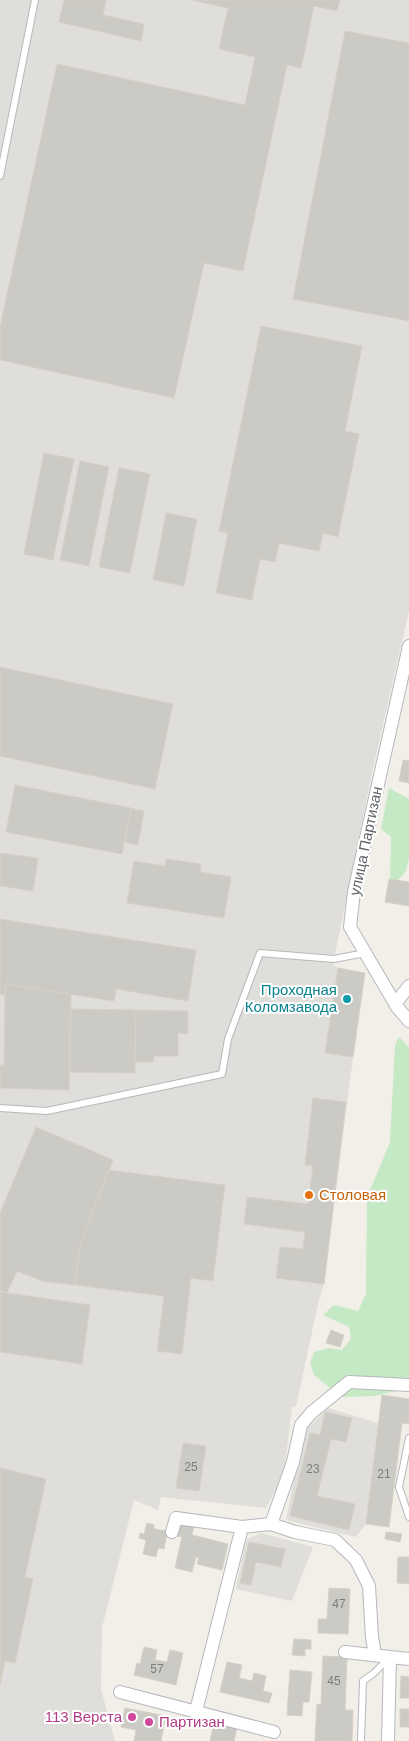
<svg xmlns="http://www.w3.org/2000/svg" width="409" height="1741" font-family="Arial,sans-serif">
<rect width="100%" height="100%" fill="#f1efe8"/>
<path fill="#e0deda" d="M0 0H409V611L373 768 334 959V965L338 968 365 973 353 1057 324 1284 318 1304 296 1407 292 1406 284 1474 266 1508 161 1497 158 1510 134 1500 102 1628 101 1689 115 1741H0Z
M328 1408 378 1423 366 1524 356 1537 286 1520 303 1433Z
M261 1533 313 1547 292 1601 236 1589 246 1540Z"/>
<path fill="#c5e8c5" d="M389 788 409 799V857L406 871 390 889 391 837 381 829Z
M399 1037 409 1047V1388L374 1396 341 1397 314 1375 310 1363 314 1352 328 1348 342 1350 351 1339 349 1327 323 1315 334 1305 358 1311 366 1294 367 1198 390 1142 395 1045Z"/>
<path fill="#cccac5" stroke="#d6d1c6" d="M64 0H106L103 15 144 24 141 41 59 22Z
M191 0H340L337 11 314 6 301 68 287 65 243 271 204 263 174 398 0 360V327L57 64 245 105 255 57 219 49 228 8Z
M345 31 409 43V321L293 299Z
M261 326 362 346 345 431 359 434 338 537 323 533 319 551 279 543 275 562 260 559 252 600 216 593 228 533 219 531Z
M44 453 74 459 53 560 24 554Z
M80 461 109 467 89 566 60 560Z
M119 468 150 474 130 573 99 567Z
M166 513 197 519 184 586 153 580Z
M0 667 173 704 155 789 0 756Z
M403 760 409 761V783L399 781Z
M15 785 131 808 122 854 6 832Z
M131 808 144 811 138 845 125 842Z
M0 853 38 858 33 891 0 886Z
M166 859 201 864 200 872 231 877 224 918 127 903 134 861 165 866Z
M389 879 409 882V906L385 902Z
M0 919 196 950 188 1001 116 989 114 1001 6 984 5 995H0Z
M338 968 365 973 353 1057 325 1053Z
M6 984 71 994 69 1090 0 1088V1065H4L5 995Z
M70 1009 136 1010 135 1073 70 1072Z
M136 1010 188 1011V1034L178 1033V1056H154V1062H135Z
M313 1098 346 1102 324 1284 276 1278 280 1247 303 1249 305 1232 244 1224 247 1197 308 1204 313 1166 305 1165Z
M36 1127 113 1160 80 1245 75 1285 42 1281 17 1271 7 1293 0 1290V1213Z
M108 1170 225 1185 213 1281 191 1278 182 1354 157 1351 164 1296 75 1285 80 1245Z
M0 1292 90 1305 82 1364 0 1352Z
M331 1330 344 1335 340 1347 326 1343Z
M382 1395 409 1399V1424L402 1423 389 1527 366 1524Z
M325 1412 352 1418 346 1442 331 1439 317 1496 355 1504 349 1530 290 1516 310 1433 320 1435Z
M183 1443 206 1446 199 1491 176 1488Z
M0 1468 46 1479 25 1577 33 1579 15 1663 5 1661 0 1685Z
M147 1523 154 1525V1529L167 1531 164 1549 158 1548 156 1557 143 1554 146 1540 139 1538 140 1533 144 1534Z
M180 1523 194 1526 192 1535 228 1544 222 1570 197 1564 199 1558 196 1557 192 1572 175 1568 182 1537 177 1536Z
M386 1532 402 1534 400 1542 385 1539Z
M249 1542 285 1549 281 1567 256 1562 251 1585 240 1583Z
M398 1557H409V1584L397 1583Z
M329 1588 350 1589 348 1634 318 1633V1619H327Z
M294 1639 311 1640V1649H305V1656L292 1655Z
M144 1647 157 1650 155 1660 167 1662 170 1650 183 1653 176 1685 134 1675 137 1663 140 1664Z
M323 1656 347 1657 345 1710H353L352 1741H315L317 1704 321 1705Z
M227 1662 242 1665 239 1678 252 1681 254 1673 266 1676 263 1691 272 1693 269 1703 220 1692Z
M290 1670 312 1672 309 1702H303L302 1716 287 1715Z
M401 1676 409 1677V1698H400Z
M125 1708 166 1716 161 1741H134L136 1730 121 1727Z
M400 1709H409V1727H400Z
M214 1723 237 1728 234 1741H210Z"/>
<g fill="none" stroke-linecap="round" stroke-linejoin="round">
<g stroke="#b5b8bc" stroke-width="8">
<path id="service" d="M0 176 35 0
M0 1108 47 1111 222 1074 228 1039 260 953 334 959 365 953
M409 1438 399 1487 409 1517
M361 1740 363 1681 374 1673 389 1658"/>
</g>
<g stroke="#b5b8bc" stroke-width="14">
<path id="minor" d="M409 646 354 892 350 927 397 1007 409 1021
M395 1004 409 986
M172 1532 176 1518 242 1527 271 1524
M345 1652 409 1659
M375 1655 372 1637 369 1586 356 1560 335 1540 295 1532 271 1524 293 1462 301 1425 311 1413 349 1382 409 1385
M120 1692 274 1732
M196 1711 242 1527
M388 1741 390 1657"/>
</g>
<use href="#service" stroke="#fff" stroke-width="6"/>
<use href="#minor" stroke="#fff" stroke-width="12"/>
</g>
<circle fill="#0f9aa8" stroke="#fff" stroke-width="2" cx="347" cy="999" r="5"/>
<circle fill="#e8710a" stroke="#fff" stroke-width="2" cx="309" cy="1195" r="5"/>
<g fill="#d1479c" stroke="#fff" stroke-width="2">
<circle cx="132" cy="1717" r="5"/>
<circle cx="149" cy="1722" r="5"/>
</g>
<g text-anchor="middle" stroke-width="4" stroke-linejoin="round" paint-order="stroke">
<g font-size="12" fill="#7a7d7f">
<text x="191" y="1471">25</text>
<text x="313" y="1473">23</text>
<text x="384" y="1478">21</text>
<text x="339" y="1608">47</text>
<text x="157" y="1673">57</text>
<text x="334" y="1685">45</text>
</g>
<g font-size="15" fill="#5f6368" stroke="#fff">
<text transform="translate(366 841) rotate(-78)" y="5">улица Партизан</text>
</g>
<g font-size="15" fill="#0d838f" stroke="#fff" text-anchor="end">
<text x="337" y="995">Проходная<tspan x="337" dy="17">Коломзавода</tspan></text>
</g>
<g font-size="15" fill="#c56008" stroke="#fff" text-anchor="start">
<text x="319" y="1200">Столовая</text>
</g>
<g font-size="15" fill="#b23c85" stroke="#fff" text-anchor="end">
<text x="122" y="1722">113 Верста</text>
<text x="159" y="1727" text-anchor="start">Партизан</text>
</g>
</g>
</svg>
